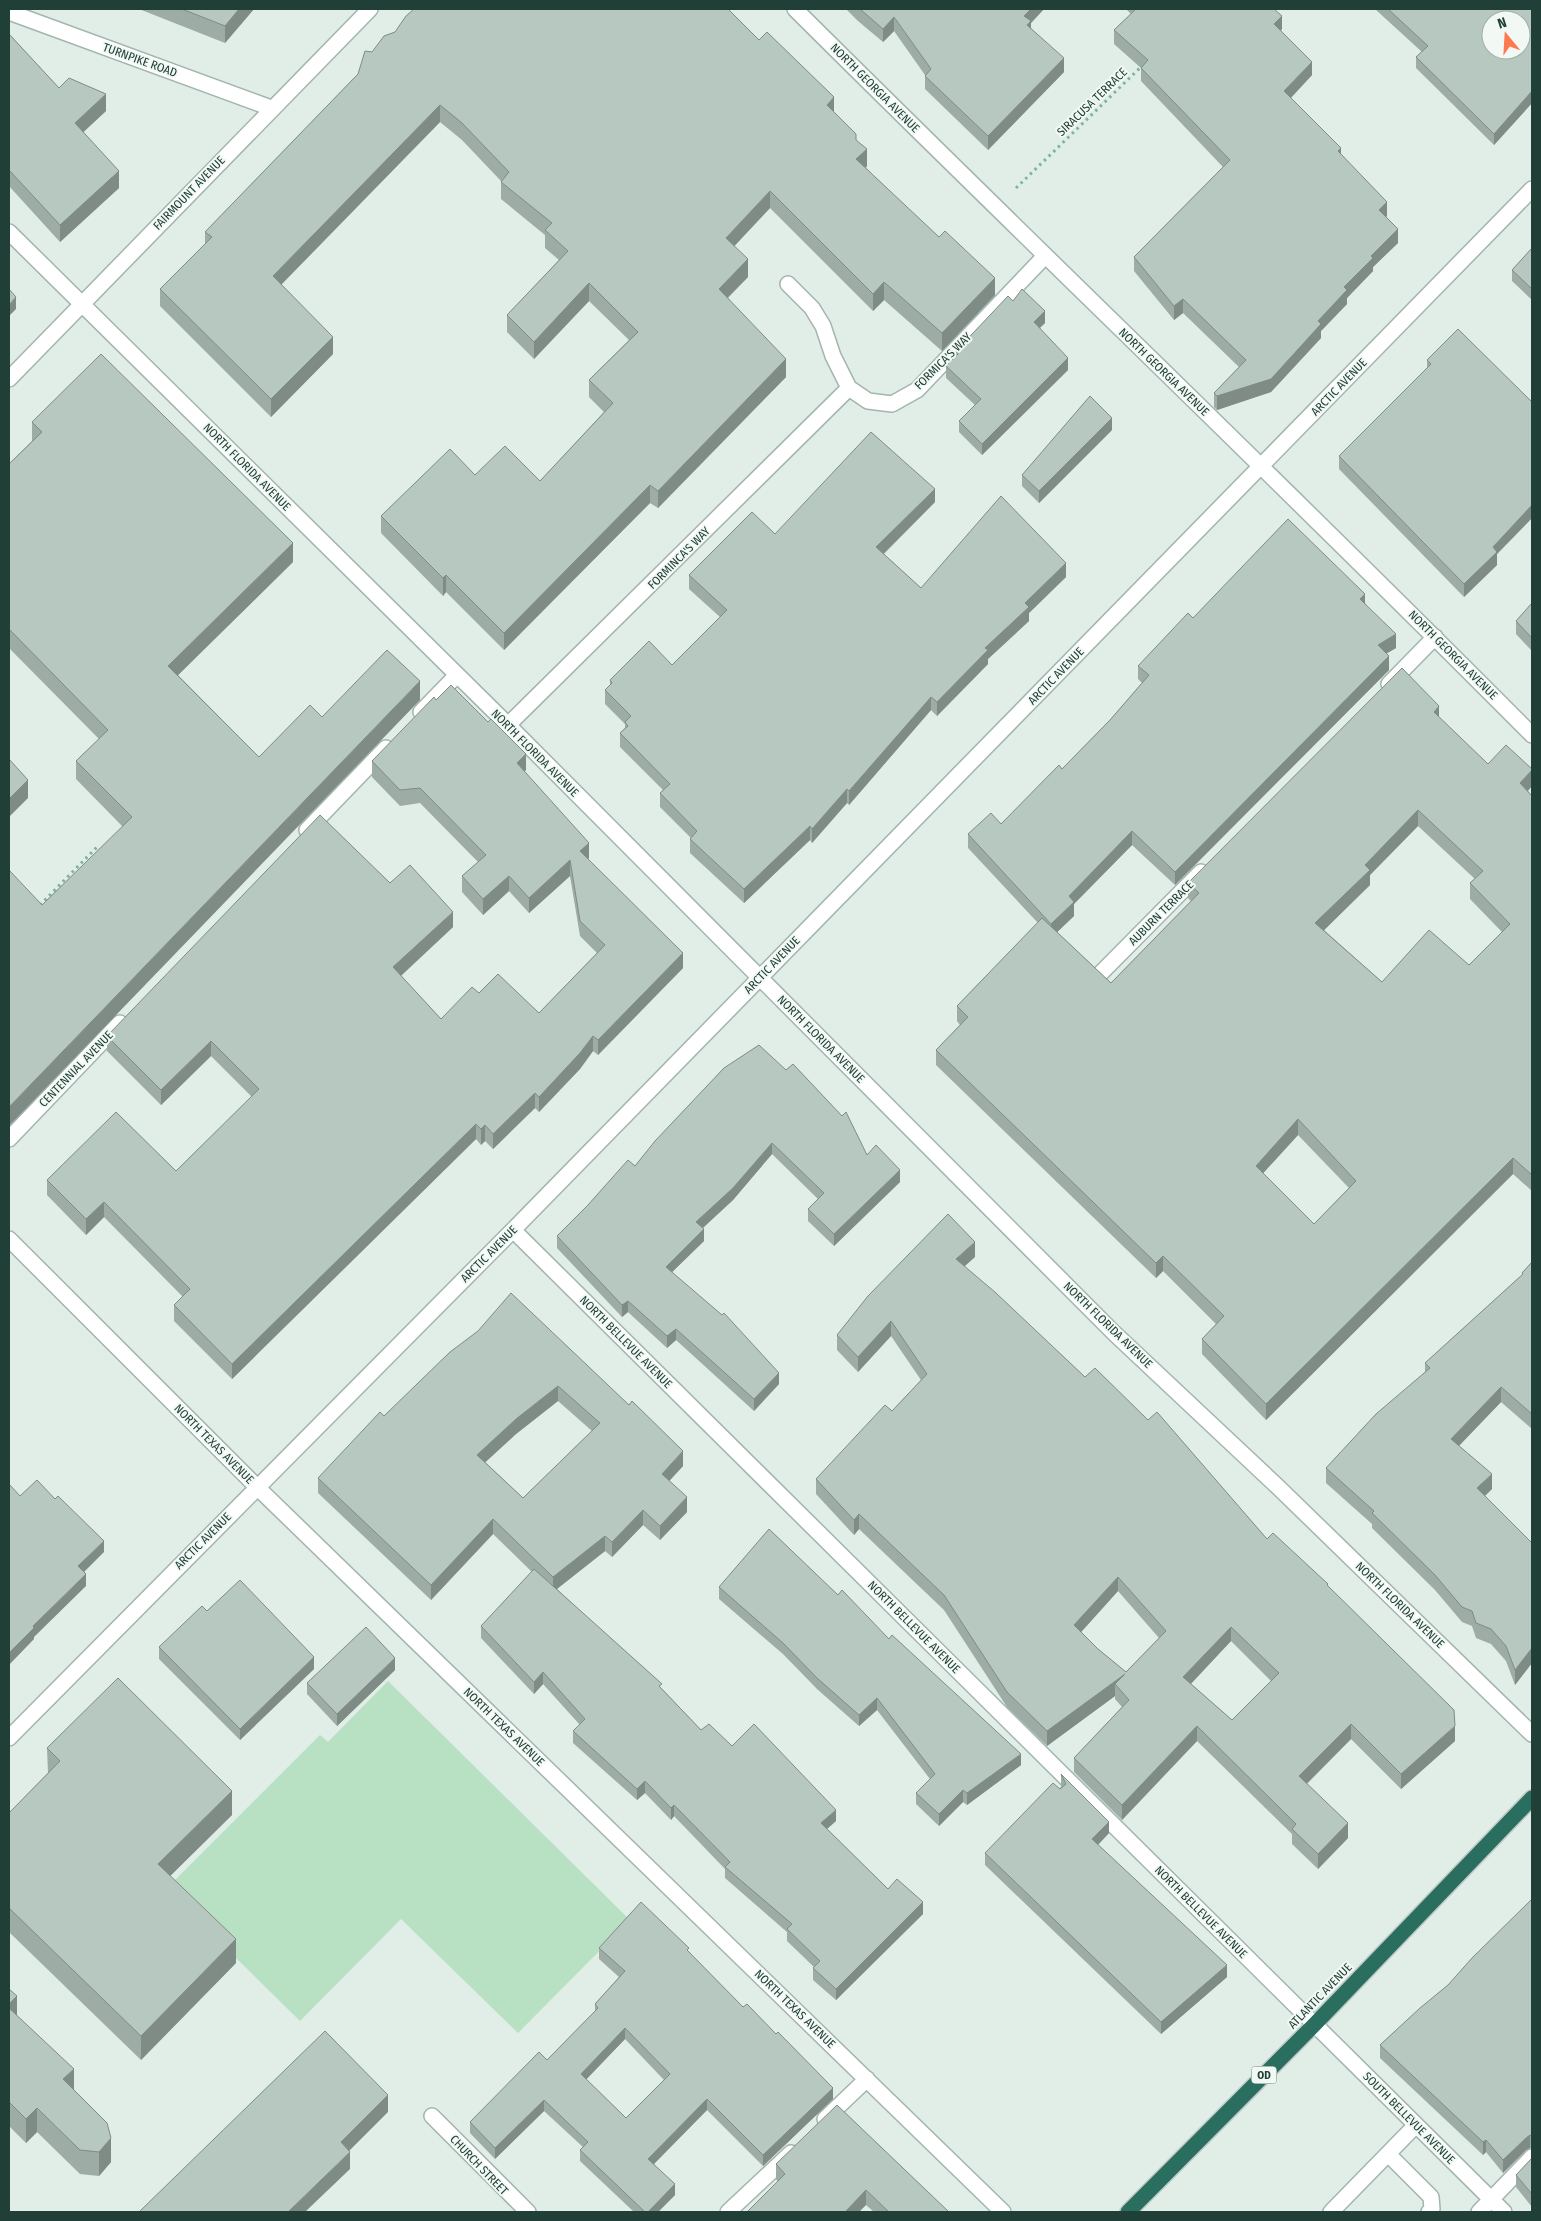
<svg xmlns="http://www.w3.org/2000/svg" width="1541" height="2221" font-family="'Fira Sans Condensed',sans-serif">
<rect width="100%" height="100%" fill="#e1ede7"/>
<path fill="#b8e0c2" d="M388 1681 630 1920 518 2033 401 1919 300 2021 166 1889 320 1735 328 1742Z"/>
<g fill="none" stroke-linecap="round" stroke-linejoin="round">
<g stroke="#a3b5af" stroke-width="18">
<path id="minor" d="M795 9C1039 252 1289 490 1532 735
M9 12 271 108
M9 232 508 725 1114 1333 1278 1487 1532 1734
M788 284 812 308 823 326 833 356 849 388 868 401 892 404 917 390 1045 256
M9 379 370 9
M1389 684 1435 637
M421 712 457 675
M508 725 849 388
M307 830 386 748
M1099 975 1201 872
M9 1139 120 1023
M513 1230 1504 2212
M9 1239 257 1487 1003 2212
M9 1738 513 1230 1532 189
M432 2116 528 2212
M825 2119 867 2079
M1389 2155 1431 2197 1432 2209 1429 2212
M728 2212 791 2153
M1331 2212 1416 2125
M1479 2212 1532 2157"/>
</g>
<g stroke="#c1c9c7" stroke-width="18">
<path id="highway" d="M1128 2212 1315 2024 1532 1798"/>
</g>
<path stroke="#7eb3a3" stroke-width="3" stroke-dasharray="2.5 4" stroke-linecap="butt" d="M1016 188 1143 65
M40 905 97 847"/>
<use href="#minor" stroke="#fff" stroke-width="15"/>
<use href="#highway" stroke="#296e5f" stroke-width="15"/>
</g>
<path fill="#9daca5" fill-rule="evenodd" d="M139 9H254L225 43Z
M846 9H1044L1031 23V28L1064 72 988 150 925 89V75L894 31 883 42 858 21Z
M1126 9H1274L1282 29 1281 30 1312 75 1291 98 1341 155 1387 216 1386 217 1398 243 1373 267V271L1347 298V304L1321 331V338L1271 392 1217 410 1214 407V393L1239 367 1183 313 1174 320 1134 271V257L1223 167 1141 81V68L1114 44V30L1131 14Z
M1375 9H1532V103L1494 145 1416 68V57L1422 52Z
M9 34 59 88 106 111 83 132 119 188 60 242 9 186Z
M358 74 834 113 856 140 867 166 866 168 995 295 942 351 884 300 873 311 770 208 734 246 748 277 728 298 786 377 658 508 650 503 504 650 446 592 443 596 381 533V516L475 475 540 481 604 412 589 397V380L629 340 589 301 534 359 507 332V315L559 260 545 248V235L501 199V181L462 140 440 122 281 285 333 354 271 417 160 306V289L205 244V232Z
M1532 248V300L1512 281V270Z
M1013 301 1045 323 1040 328 1068 370 982 455 959 432V421L975 405 946 378V366L956 356V351Z
M1427 360 1532 402V518L1497 554V565L1464 597 1339 469V456L1427 368Z
M32 422 293 562 178 675 259 757 322 717 420 700 42 905 123 827 76 779V761L99 739 9 648V464L32 441Z
M1112 430 1039 503 1022 486V475Z
M935 502 884 554 921 588 1066 577 1029 613V621L988 659V664L937 716 931 710 849 805 847 803 812 843 810 840 744 903 690 853V839L691 838 660 807V793L663 790 620 747V733L625 728V724L605 704V690L610 685V680L672 665 720 617 689 589V575L775 534Z
M1365 603 1396 648 1386 654 1389 670 1175 885 1132 845 1074 904V916L1057 932 1111 983 1191 901 1188 898V883L1439 718 1488 764 1532 769V786L1528 791 1532 796V1191L1513 1174 1266 1420 1202 1354V1339L1216 1324 1163 1271 1156 1278 936 1065V1050L960 1025 957 1021V1006L1038 923 968 848V834L1001 824 1062 769 1110 720 1142 683 1138 679V666L1193 618ZM1418 826 1475 879 1470 883V899L1502 932 1469 965 1382 982 1324 930 1370 885V875ZM1298 1135 1349 1188 1314 1224 1263 1173Z
M1532 603V651L1516 634V621Z
M372 761 526 770 524 771 589 858 588 859 683 968 598 1055 593 1051 580 1069 539 1112 535 1108 493 1149 485 1141 481 1145 476 1139 232 1379 174 1321V1305L183 1297 104 1217 86 1235 47 1195V1180L176 1171 252 1097 211 1056 161 1105 107 1051V1036L390 883 453 927 401 976 441 1019 479 993 539 1013 597 953 580 936 570 876 529 913 509 891 483 915 462 892V876L478 862 420 803 400 806 372 777Z
M724 1068 867 1155 900 1182 834 1246 808 1221V1209L818 1199 772 1154 733 1200 703 1228 704 1241 672 1272 779 1384 754 1411 676 1340 667 1348 628 1312 622 1317 557 1248V1236L635 1166Z
M975 1257 964 1266 1085 1377 1267 1539 1328 1587 1455 1741 1401 1789 1351 1739 1307 1784 1348 1838 1318 1869 1292 1844V1834L1197 1741 1122 1820 1074 1772V1758L1122 1707 1115 1699V1696L1047 1746 1007 1707 944 1610 859 1529 854 1535 816 1494V1479L892 1411 921 1380 891 1336 858 1372 837 1350V1335ZM1118 1591 1159 1638 1126 1672 1098 1649 1081 1632ZM1231 1641 1271 1681 1232 1720 1191 1684Z
M1532 1262V1429L1501 1402 1459 1446 1492 1489 1485 1496 1532 1543V1663L1515 1685 1506 1661 1491 1644 1476 1638 1472 1626 1462 1622 1435 1590 1372 1528V1524L1326 1483V1468L1425 1372V1363L1522 1275V1273Z
M478 1331 683 1466 669 1481 687 1512 660 1540 643 1525 612 1557 605 1551 557 1589 662 1689 701 1730 732 1746 836 1821 827 1829 888 1889 923 1914 836 2000 813 1980V1968L814 1967 787 1941V1932L725 1878V1869L674 1816 671 1820 645 1793 637 1800 573 1743V1731L580 1725 543 1684 534 1694 481 1638V1626L532 1572 493 1534 431 1600 318 1493V1478L384 1416ZM558 1401 592 1431 523 1498 485 1462 516 1434Z
M719 1587 838 1595 889 1639 1021 1765 967 1805 963 1802 939 1826 916 1804V1793L930 1779 877 1710 859 1726 817 1689 783 1654 719 1599Z
M207 1611 314 1669 240 1740 159 1659V1647Z
M395 1670 337 1726 307 1694V1683Z
M47 1748 232 1815 170 1876 236 1963 141 2060 9 1932V1813L48 1773Z
M1061 1774 1109 1833 1098 1845 1227 1977 1161 2034 985 1865V1853L1061 1787Z
M1532 1899V2148H1530L1526 2150 1503 2173 1486 2152 1483 2155 1380 2058V2045L1448 1985Z
M599 1948 689 1953 833 2099 763 2166 707 2110 654 2164 675 2195 658 2212H634L580 2161V2150L583 2147 544 2111 495 2159 470 2133V2122L547 2060 595 2012V2004L619 1977 599 1959ZM625 2039 664 2080 626 2118 586 2079Z
M9 1989 17 2016 74 2089 111 2162 99 2176 80 2174 37 2132 26 2143 9 2126Z
M1532 2158V2207L1516 2187V2175Z
M776 2164 949 2212H874L866 2205 778 2182 776 2179Z"/>
<path fill="#7f8c86" d="M239 9H254L225 43V26Z
M1031 9H1044L1031 23V35L1024 16Z
M1282 16V29L1274 38V24Z
M894 17V31L883 42V29Z
M1064 58V72L988 150V136Z
M1312 62V75L1284 105V91Z
M1532 91V103L1494 145V134Z
M106 94V111L75 140V123Z
M834 97V115L827 105Z
M440 105V122L273 293V276Z
M1341 148V162L1338 151Z
M867 149V166L856 176V159Z
M119 171V188L60 242V225Z
M770 191V208L726 255V238Z
M1387 202V216L1379 224V210Z
M1398 229V243L1373 267V271L1347 298V304L1321 331V338L1271 392 1217 410V396L1318 321 1344 287 1371 256Z
M748 259V277L719 306V289Z
M995 278V295L942 351V333Z
M884 282V300L873 311V294Z
M589 283V301L534 359V342Z
M16 297V309L9 316V305Z
M1183 299V313L1174 320V306Z
M1045 311V323L1034 333V322Z
M333 337V354L271 417V399Z
M1068 358V370L982 455V444Z
M786 359V377L658 508V491Z
M1112 418V430L1039 503V491Z
M650 485V503L504 650V633Z
M935 489V502L876 561V547Z
M1532 505V518L1497 554V565L1464 597V584L1493 547Z
M293 543V562L168 685V666Z
M1066 563V577L1029 613V621L988 659V664L937 716V702L1025 603Z
M446 575V592L443 596V578Z
M1365 594V608L1360 599Z
M1396 634V648L1378 658V645Z
M1389 656V670L1175 885V872Z
M420 681V700L9 1126V1107Z
M931 697V710L849 805V791Z
M1439 706V722L1434 712Z
M526 754V770L517 778V763Z
M1532 770V786L1520 799V783Z
M28 780V798L9 817V799Z
M847 789V803L812 843V829Z
M1418 810V826L1370 875V885L1315 939V923L1365 865Z
M810 826V840L744 903V889Z
M1132 831V845L1074 904V916L1051 938V924L1069 896Z
M589 843V858L580 866V851Z
M570 860V876L529 913V898Z
M509 876V891L483 915V899Z
M453 912V927L393 983V967Z
M683 953V968L598 1055V1040Z
M593 1036V1051L580 1069 539 1112V1097Z
M211 1041V1056L161 1105V1090Z
M535 1093V1108L493 1149V1134Z
M1298 1119V1135L1256 1181V1166Z
M476 1124V1139L232 1379V1364Z
M485 1125V1141L481 1145V1129Z
M10 1129V1148L9 1150V1131Z
M772 1143V1154L733 1200 696 1234V1222Z
M1513 1158V1174L1266 1420V1404Z
M900 1170V1182L834 1246V1234Z
M104 1202V1217L86 1235V1219Z
M704 1229V1241L666 1278V1267Z
M975 1242V1257L956 1274V1259Z
M1163 1256V1271L1156 1278V1263Z
M628 1301V1312L622 1317V1305Z
M891 1321V1336L858 1372V1357Z
M676 1329V1340L667 1348V1336Z
M779 1373V1384L754 1411V1399Z
M558 1386V1401L516 1434 477 1470V1455L516 1419Z
M1501 1387V1402L1451 1454V1439Z
M683 1451V1466L662 1489V1474Z
M1492 1474V1489L1477 1503V1488Z
M687 1497V1512L660 1540V1526Z
M643 1510V1525L612 1557V1542Z
M859 1514V1529L854 1535V1520Z
M493 1519V1534L431 1600V1585Z
M605 1536V1551L553 1592V1577Z
M104 1541V1552L78 1578V1566Z
M86 1574V1586L34 1637V1639L9 1665V1653L33 1626Z
M1118 1577V1591L1074 1640V1625Z
M1231 1627V1641L1183 1692V1677Z
M1532 1648V1663L1515 1685V1670Z
M314 1657V1669L240 1740V1729Z
M395 1658V1670L337 1726V1714Z
M543 1672V1684L534 1694V1682Z
M1125 1674 1115 1684V1696L1047 1746V1731Z
M877 1698V1710L859 1726V1715Z
M1351 1724V1739L1299 1791V1776Z
M1197 1726V1741L1122 1820V1805Z
M1455 1726V1741L1401 1789V1774Z
M1021 1754V1765L967 1805V1793Z
M645 1781V1793L637 1800V1789Z
M963 1790V1802L939 1826V1814Z
M232 1791V1815L158 1888V1864Z
M674 1805V1816L671 1820V1808Z
M836 1810V1821L821 1834V1823Z
M1109 1822V1833L1092 1851V1839Z
M1348 1823V1838L1318 1869V1854Z
M923 1902V1914L836 2000V1989Z
M236 1939V1963L141 2060V2036Z
M1227 1965V1977L1161 2034V2022Z
M17 1996V2020L9 2029V2004Z
M625 2028V2039L581 2085V2074Z
M74 2069V2093L63 2079Z
M833 2088V2099L763 2166V2155Z
M388 2095V2112L341 2159V2142Z
M707 2099V2110L648 2170V2159Z
M544 2100V2111L495 2159V2148Z
M37 2108V2132L26 2143V2119Z
M1530 2135V2148L1526 2150 1503 2173V2160L1526 2138Z
M111 2138V2162L99 2176V2152Z
M1486 2140V2152L1483 2155V2142Z
M350 2152V2169L305 2212H288Z
M675 2184V2195L658 2212H648Z
M866 2190V2205L859 2212H845Z"/>
<path fill="#b6c8c0" stroke="#7f8c86" fill-rule="evenodd" d="M182 9H239L225 26Z
M414 9H728L759 40 767 32 834 97 827 105 856 134V140L867 149 856 159 939 237 945 231 995 278 942 333 884 282 873 294 770 191 726 238 748 259 719 289 786 359 658 491 650 485 504 633 446 575 443 578 381 516 450 449 475 475 505 446 540 481 613 403 589 380 638 332 589 283 534 342 507 315 568 251 545 230 552 223 501 182 509 172 462 123 440 105 273 276 333 337 271 399 160 289 212 237 205 232 358 74 365 51 372 52 384 36 395 32 406 16Z
M860 9H1031L1024 16 1031 21 1027 25 1064 58 988 136 925 76 931 69 894 17 883 29Z
M1136 9H1274L1282 16 1274 24 1312 62 1284 91 1341 148 1338 151 1387 202 1379 210 1398 229 1371 256 1373 258 1344 287 1347 290 1318 321 1321 324 1271 379 1217 396 1214 393 1246 360 1183 299 1174 306 1134 257 1230 160 1141 68 1148 60 1114 30Z
M1388 9H1532V91L1494 134 1416 57 1428 46ZM1491 20H1521V50H1491Z
M9 34 59 88 69 78 106 94 75 123 119 171 60 225 9 170Z
M1532 248V289L1512 270Z
M9 289 16 297 9 305Z
M1022 289 1045 311 1034 322 1068 358 982 444 959 421 981 399 946 366 958 354 956 351 1008 296 1013 301Z
M1458 329 1532 402V505L1493 547 1497 552 1464 584 1339 456 1431 364 1427 360Z
M101 354 293 543 168 666 259 757 310 705 322 717 387 650 420 681 9 1107V870L42 905 132 817 76 761 108 730 9 629V464L42 432 32 422Z
M1090 396 1112 418 1039 491 1022 475Z
M871 432 935 489 876 547 921 588 1001 496 1066 563 1025 603 1029 607 985 648 988 650 937 702 931 697 849 791 847 789 812 829 810 826 744 889 690 839 697 831 660 793 670 784 620 733 628 726 625 722 631 716 605 690 612 683 610 680 649 641 672 665 727 610 689 575 752 512 775 534Z
M1288 519 1365 594 1360 599 1396 634 1378 645 1389 656 1175 872 1132 831 1069 896 1074 902 1051 924 968 834 991 813 1001 824 1059 765 1062 769 1110 720 1149 675 1138 666 1188 613 1193 618Z
M1532 603V638L1516 621Z
M1402 668 1439 706 1434 712 1488 764 1506 745 1532 769V770L1520 783 1532 796V1175L1513 1158 1266 1404 1202 1339 1224 1316 1163 1256 1156 1263 936 1050 968 1017 957 1006 1042 918 1111 983 1199 893 1188 883ZM1418 810 1483 871 1470 883 1510 924 1469 965 1429 930 1382 982 1315 923 1370 870 1365 865ZM1298 1119 1356 1181 1314 1224 1256 1166Z
M451 685 488 722 491 719 526 754 517 763 589 843 580 851 683 953 598 1040 593 1036 580 1053 539 1097 535 1093 493 1134 485 1125 481 1129 476 1124 232 1364 174 1305 190 1289 104 1202 86 1219 47 1180 116 1112 176 1171 259 1089 211 1041 161 1090 107 1036 320 815 390 883 410 865 453 912 393 967 441 1019 472 987 479 993 498 974 539 1013 605 945 580 921 570 860 529 898 509 876 483 899 462 876 486 855 420 788 400 790 372 761 434 697 436 700Z
M9 759 28 780 9 799Z
M759 1045 786 1070 793 1064 842 1116 846 1112 867 1155 876 1145 900 1170 834 1234 808 1209 824 1193 772 1143 733 1188 696 1222 704 1229 666 1267 722 1315 724 1313 779 1373 754 1399 676 1329 667 1336 628 1301 622 1305 557 1236 588 1205 628 1160 635 1166 655 1141 724 1068Z
M948 1214 975 1242 956 1259 996 1293 1085 1377 1095 1368 1148 1420 1157 1412 1267 1539 1273 1533 1328 1584 1327 1585 1454 1710 1455 1726 1401 1774 1351 1724 1299 1776 1348 1823 1318 1854 1292 1829 1296 1824 1197 1726 1122 1805 1074 1758 1129 1700 1115 1684 1125 1674 1047 1731 1007 1692 944 1595 859 1514 854 1520 816 1479 885 1405 892 1411 927 1374 891 1321 858 1357 837 1335 868 1296ZM1118 1577 1166 1631 1126 1672 1098 1649 1074 1625ZM1231 1627 1279 1673 1232 1720 1183 1677Z
M1532 1262V1414L1501 1387 1451 1439 1492 1474 1477 1488 1532 1543V1648L1515 1670 1506 1646 1491 1629 1476 1623 1472 1611 1462 1607 1435 1575 1372 1513 1374 1511 1326 1468 1376 1414 1430 1368 1425 1363 1523 1274 1522 1273Z
M511 1293 629 1405 632 1401 683 1451 662 1474 687 1497 660 1526 643 1510 612 1542 605 1536 553 1577 493 1519 431 1585 318 1478 380 1412 384 1416 450 1352 478 1331ZM558 1386 600 1423 523 1498 477 1455 516 1419Z
M37 1480 55 1499 58 1496 104 1541 78 1566 86 1574 33 1626 34 1628 9 1653V1484L20 1496Z
M769 1529 838 1595 842 1590 889 1639 892 1635 1021 1754 967 1793 963 1790 939 1814 916 1793 935 1774 877 1698 859 1715 817 1678 783 1643 719 1587Z
M534 1569 662 1684 659 1686 701 1730 709 1724 732 1746 754 1724 836 1810 821 1823 888 1889 897 1879 923 1902 836 1989 813 1968 820 1961 787 1929 792 1924 725 1867 730 1862 674 1805 671 1808 645 1781 637 1789 573 1731 585 1719 543 1672 534 1682 481 1626Z
M240 1580 314 1657 240 1729 159 1647 202 1606 207 1611Z
M366 1627 395 1658 337 1714 307 1683Z
M118 1678 232 1791 158 1864 236 1939 141 2036 9 1908V1813L60 1761 47 1748Z
M1061 1774 1109 1822 1092 1839 1227 1965 1161 2022 985 1853 1053 1783 1060 1789 1066 1784Z
M1532 1899V2136L1530 2135 1526 2138 1503 2160 1486 2140 1483 2142 1380 2045 1420 2008 1448 1985 1472 1958Z
M641 1902 689 1948 687 1950 743 2007 747 2004 776 2034 778 2032 833 2088 763 2155 707 2099 648 2159 675 2184 648 2212H645L580 2150 588 2142 544 2100 495 2148 470 2122 539 2052 547 2060 598 2008 595 2004 625 1971 599 1948ZM625 2028 670 2074 626 2118 581 2074Z
M9 1989 17 1996 9 2004Z
M9 2008 74 2069 63 2079 107 2123 111 2138 99 2152 80 2150 37 2108 26 2119 9 2102Z
M325 2031 388 2095 341 2142 350 2152 288 2212H139Z
M837 2105 949 2212H889L866 2190 845 2212H747L785 2174 776 2164Z
M1532 2158V2194L1516 2175Z"/>
<g text-anchor="middle" stroke-width="4" stroke-linejoin="round" paint-order="stroke">
<rect fill="#f2f9f5" stroke="#5f7770" stroke-width="1" x="1251.5" y="2066.5" width="25" height="17" rx="4"/>
<g font-size="11" font-weight="bold" fill="#203f37">
<text x="1264" y="2079">OD</text>
</g>
<g font-size="12" fill="#203f37" stroke="#f2f9f5">
<text transform="translate(140 60) rotate(20)" y="4">TURNPIKE ROAD</text>
<text transform="translate(875 88) rotate(45)" y="4">NORTH GEORGIA AVENUE</text>
<text transform="translate(1092 102) rotate(-44)" y="4">SIRACUSA TERRACE</text>
<text transform="translate(189 193) rotate(-46)" y="4">FAIRMOUNT AVENUE</text>
<text transform="translate(943 361) rotate(-45)" y="4">FORMICA'S WAY</text>
<text transform="translate(1164 372) rotate(44)" y="4">NORTH GEORGIA AVENUE</text>
<text transform="translate(1339 387) rotate(-46)" y="4">ARCTIC AVENUE</text>
<text transform="translate(247 467) rotate(45)" y="4">NORTH FLORIDA AVENUE</text>
<text transform="translate(679 558) rotate(-45)" y="4">FORMINCA'S WAY</text>
<text transform="translate(1453 655) rotate(45)" y="4">NORTH GEORGIA AVENUE</text>
<text transform="translate(1056 676) rotate(-46)" y="4">ARCTIC AVENUE</text>
<text transform="translate(535 753) rotate(45)" y="4">NORTH FLORIDA AVENUE</text>
<text transform="translate(1161 913) rotate(-45)" y="4">AUBURN TERRACE</text>
<text transform="translate(772 965) rotate(-46)" y="4">ARCTIC AVENUE</text>
<text transform="translate(821 1039) rotate(45)" y="4">NORTH FLORIDA AVENUE</text>
<text transform="translate(76 1069) rotate(-46)" y="4">CENTENNIAL AVENUE</text>
<text transform="translate(489 1254) rotate(-45)" y="4">ARCTIC AVENUE</text>
<text transform="translate(1108 1325) rotate(44)" y="4">NORTH FLORIDA AVENUE</text>
<text transform="translate(626 1342) rotate(45)" y="4">NORTH BELLEVUE AVENUE</text>
<text transform="translate(214 1444) rotate(45)" y="4">NORTH TEXAS AVENUE</text>
<text transform="translate(203 1541) rotate(-45)" y="4">ARCTIC AVENUE</text>
<text transform="translate(1400 1605) rotate(44)" y="4">NORTH FLORIDA AVENUE</text>
<text transform="translate(914 1627) rotate(45)" y="4">NORTH BELLEVUE AVENUE</text>
<text transform="translate(504 1727) rotate(44)" y="4">NORTH TEXAS AVENUE</text>
<text transform="translate(1201 1912) rotate(45)" y="4">NORTH BELLEVUE AVENUE</text>
<text transform="translate(1320 1996) rotate(-46)" y="4">ATLANTIC AVENUE</text>
<text transform="translate(795 2009) rotate(44)" y="4">NORTH TEXAS AVENUE</text>
<text transform="translate(1409 2118) rotate(45)" y="4">SOUTH BELLEVUE AVENUE</text>
<text transform="translate(479 2165) rotate(46)" y="4">CHURCH STREET</text>
</g>
</g>
<rect width="1541" height="2221" fill="none" stroke="#203f37" stroke-width="20"/>
<g transform="translate(1506 35) rotate(342)"><circle r="24" fill="#f2f9f5" stroke="#9eafa9"/>
<path d="M0-4L9 19L0 12L-9 19Z" fill="#fe794e"/>
<text y="-8" font-size="14" font-weight="bold" text-anchor="middle" fill="#203f37">N</text>
</g>
</svg>
